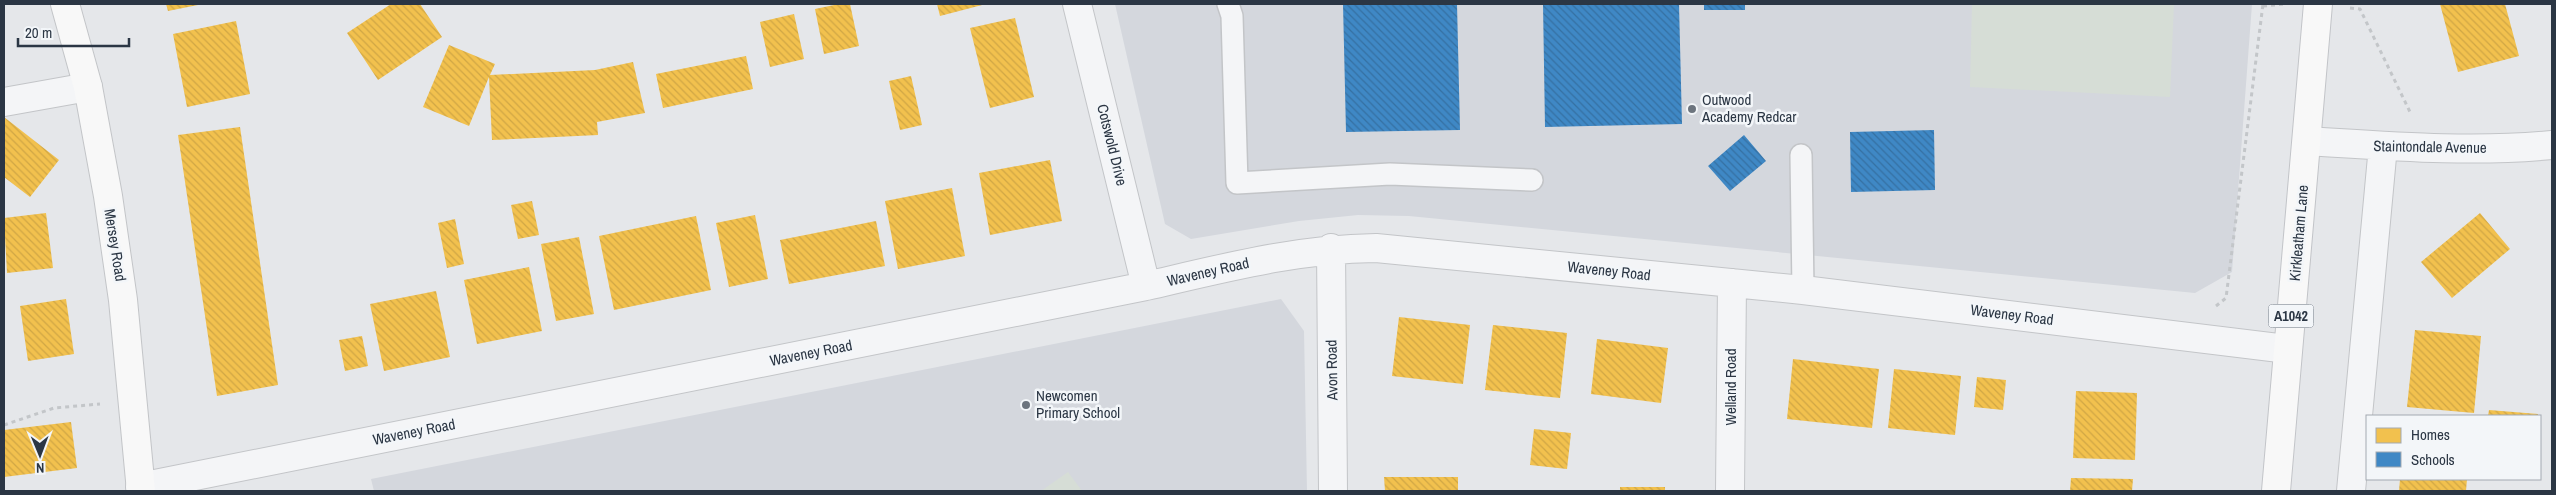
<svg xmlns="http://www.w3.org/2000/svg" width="2556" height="495" font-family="'Archivo Narrow',sans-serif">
<defs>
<pattern id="homes-back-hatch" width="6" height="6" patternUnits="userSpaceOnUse" patternTransform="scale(1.25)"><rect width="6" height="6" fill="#f2c14e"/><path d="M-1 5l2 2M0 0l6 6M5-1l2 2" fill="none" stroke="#d0a645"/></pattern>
<pattern id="schools-back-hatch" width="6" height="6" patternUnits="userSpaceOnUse" patternTransform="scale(1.25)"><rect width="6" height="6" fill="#3f88c5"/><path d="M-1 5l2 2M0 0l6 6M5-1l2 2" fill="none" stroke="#3570a2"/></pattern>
</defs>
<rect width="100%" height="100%" fill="#e5e7ea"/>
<path fill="#d4d7dd" d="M1115 4H2252L2232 272 2195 293 1409 216 1358 215 1299 221 1191 239 1165 224Z
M1281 299 1304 331 1307 491H374L371 479Z"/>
<path fill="#d6ddd6" d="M1972 4H2174L2170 97 1970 87Z
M1068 472 1082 491H1041Z"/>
<path fill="url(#homes-back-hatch)" d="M166 4H198V5L168 11Z
M391 4H420L442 37 378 80 347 33Z
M839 4H850L859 46 824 54 815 9Z
M937 4H986L940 16Z
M2440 4H2505L2519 56 2458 72Z
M794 14 804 59 770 67 760 22Z
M1015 18 1034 97 990 108 970 28Z
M236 21 250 94 187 107 173 34Z
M449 45 495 64 490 75 595 70 633 62 645 113 597 122 598 135 492 140 489 77 469 126 423 107Z
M746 56 753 89 663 108 656 74Z
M911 76 922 125 900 130 889 81Z
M4 117 59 160 30 197 4 177Z
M240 127 278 385 217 396 178 135Z
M1050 160 1062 221 990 235 979 173Z
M952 188 965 256 898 269 885 201Z
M532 201 539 235 518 239 511 205Z
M46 213 53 268 7 273 4 218Z
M2480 213 2510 249 2452 298 2421 262Z
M755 215 768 279 729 287 716 223Z
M696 216 711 290 614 310 599 236Z
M455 219 464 264 447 268 438 223Z
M876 221 885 266 789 284 780 240Z
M579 237 594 314 556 321 541 244Z
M529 267 542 331 477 344 464 280Z
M436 291 450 357 384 371 370 304Z
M66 299 74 354 28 361 20 306Z
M1399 317 1470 325 1463 384 1392 376Z
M1493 325 1567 333 1560 398 1485 390Z
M2415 330 2481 336 2474 413 2407 407Z
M362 336 368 366 345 371 339 340Z
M1597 339 1668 348 1661 403 1591 394Z
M1793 359 1879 369 1872 428 1787 419Z
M1894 369 1961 376 1955 435 1888 428Z
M1977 377 2006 380 2003 410 1974 407Z
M2076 391 2137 393 2135 460 2073 458Z
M2489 410 2538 414V416H2488Z
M71 422 77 468 4 477V430Z
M1534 429 1571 433 1567 469 1530 465Z
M1384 477H1458V491H1385Z
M2071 478 2133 479 2132 491H2070Z
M2400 479H2467L2466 491H2399Z
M1620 487H1665V491H1620Z"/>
<path fill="url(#schools-back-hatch)" d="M1343 4H1457L1460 130 1346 132Z
M1543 4H1679L1682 124 1545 127Z
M1704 4H1745V10H1704Z
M1934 130 1935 190 1851 192 1850 132Z
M1744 135 1766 161 1730 191 1708 166Z"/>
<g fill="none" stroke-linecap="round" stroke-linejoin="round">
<g stroke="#c3c5c8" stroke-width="24">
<path id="lane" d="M1228 4 1232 16 1237 183 1390 174 1532 180
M1801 155 1803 290"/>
</g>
<g stroke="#c3c5c8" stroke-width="30">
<path id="street" d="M1077 4 1146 286
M4 102 88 87
M2307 141C2388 146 2471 153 2552 145
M1331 248 1333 491
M140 487 1146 286C1224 268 1295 249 1376 248L1803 290 2288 349
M1730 491 1732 283
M2351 491 2383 146"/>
</g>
<g stroke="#c3c5c8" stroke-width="30">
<path id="secondary" d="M65 4 88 87 108 196 123 300 141 491"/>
</g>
<g stroke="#c2c4c8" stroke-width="30">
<path id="primary" d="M2276 491 2318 4"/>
</g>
<path stroke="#c3c6c9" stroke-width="3" stroke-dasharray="4 4" stroke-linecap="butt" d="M2263 6 2285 4
M2350 8 2360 9 2411 114
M2216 306 2226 298 2263 4
M4 425 54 408 100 404"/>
<use href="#lane" stroke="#f4f5f7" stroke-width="21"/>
<use href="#street" stroke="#f4f5f7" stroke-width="28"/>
<use href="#secondary" stroke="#f8f8f8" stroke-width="28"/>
<use href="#primary" stroke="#f8f8f8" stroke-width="28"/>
</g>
<g fill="#6c747e" stroke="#f3f6f9" stroke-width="2">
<circle cx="1692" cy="109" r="5"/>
<circle cx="1026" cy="405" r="5"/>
</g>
<g text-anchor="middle" stroke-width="5" stroke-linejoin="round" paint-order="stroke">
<rect fill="#f3f6f9" stroke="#67707a" stroke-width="1" x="2268.5" y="304.5" width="45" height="23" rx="4"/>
<g font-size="14" font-weight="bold" fill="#2b3644">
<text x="2291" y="321">A1042</text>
</g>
<g font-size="15" fill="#2b3644" stroke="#f3f6f9" text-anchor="start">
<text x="1702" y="105">Outwood<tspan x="1702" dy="17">Academy Redcar</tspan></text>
<text x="1036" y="401">Newcomen<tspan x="1036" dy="17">Primary School</tspan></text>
</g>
<g font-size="15" fill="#2b3644" stroke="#f3f6f9">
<text transform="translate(1112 145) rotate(76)" y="5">Cotswold Drive</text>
<text transform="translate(2430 147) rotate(1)" y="5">Staintondale Avenue</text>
<text transform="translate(2299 233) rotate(-85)" y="5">Kirkleatham Lane</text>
<text transform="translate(115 245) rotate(81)" y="5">Mersey Road</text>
<text transform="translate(1609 271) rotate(6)" y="5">Waveney Road</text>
<text transform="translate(1208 272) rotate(-13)" y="5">Waveney Road</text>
<text transform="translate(2012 315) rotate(7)" y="5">Waveney Road</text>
<text transform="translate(811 353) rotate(-11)" y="5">Waveney Road</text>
<text transform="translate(1332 370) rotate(-91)" y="5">Avon Road</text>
<text transform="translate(1731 387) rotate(-90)" y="5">Welland Road</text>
<text transform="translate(414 432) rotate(-11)" y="5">Waveney Road</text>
</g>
</g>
<rect width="2556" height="495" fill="none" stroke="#2b3644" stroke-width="10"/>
<rect x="2366" y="415" width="175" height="65" fill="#f3f6f9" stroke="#a3a9b1"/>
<rect x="2376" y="428" width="25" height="15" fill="#f2c14e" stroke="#a3a9b1"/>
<text x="2411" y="440" font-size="15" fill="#2b3644">Homes</text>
<rect x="2376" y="452" width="25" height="15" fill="#3f88c5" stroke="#a3a9b1"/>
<text x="2411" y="465" font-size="15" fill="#2b3644">Schools</text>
<g transform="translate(40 455) rotate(179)" stroke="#f3f6f9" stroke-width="4" paint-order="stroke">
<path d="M0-4L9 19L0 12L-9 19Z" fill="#2b3644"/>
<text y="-8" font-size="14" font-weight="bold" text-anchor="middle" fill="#2b3644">N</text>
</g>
<path d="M18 38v8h111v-8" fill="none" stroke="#2b3644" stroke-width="2.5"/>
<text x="25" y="38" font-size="15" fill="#2b3644" stroke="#f3f6f9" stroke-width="4" paint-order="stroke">20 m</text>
</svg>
